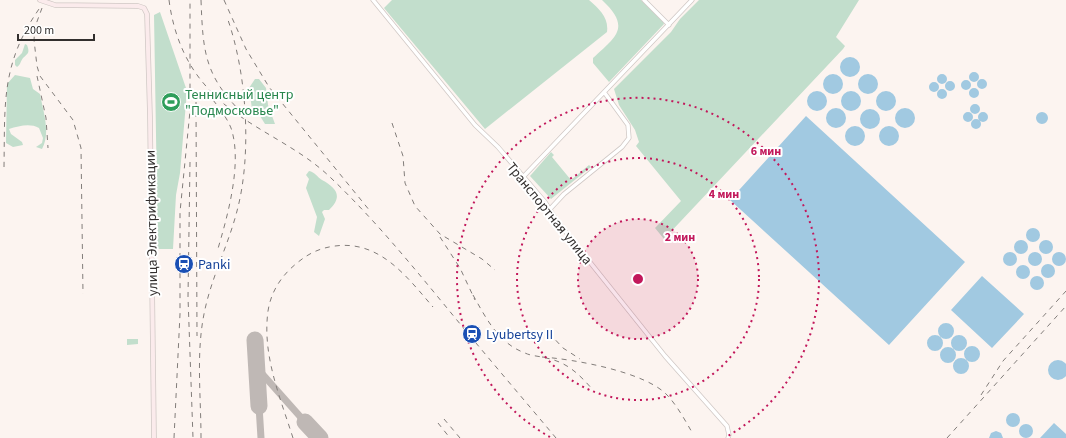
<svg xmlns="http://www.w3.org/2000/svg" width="1066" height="438" font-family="'Source Sans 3',sans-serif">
<rect width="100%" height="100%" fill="#fcf4f0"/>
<path fill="#c2decc" d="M392 0H589C599 9 609 17 607 32L485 129 384 8Z
M602 0H641L663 21 664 24 609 82 593 63V58C617 36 631 27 602 0Z
M699 0H859L836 37 845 46 843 49 664 239 655 228 681 201 636 146 639 142 635 130 619 105 614 89 671 32 680 19Z
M160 12 187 91 180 173 176 195 173 249H154L157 195 154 15Z
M25 44 27 45C30 53 28 53 23 58 20 62 21 64 17 67L15 65V60L22 53Z
M15 75 30 78 33 89 40 94C43 111 51 133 42 149L36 147 42 143 43 138 39 128C30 123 19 126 9 129L11 134 22 142 23 145 13 147 6 143 7 84Z
M255 79H259L266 88 268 105 275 124H265L260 116 258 108 252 109 249 88Z
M551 152 554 155 552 157 571 180 589 165 591 167 551 199 530 176Z
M309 171C315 172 317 177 322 180 337 188 343 197 329 210H324L322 212 325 219 319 236 314 232 317 217 306 188 309 179 306 175Z
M127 339H138V344L127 345Z"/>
<path fill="#a1c9e1" d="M840 67a10 10 0 1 1 20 0a10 10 0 1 1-20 0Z
M969 77a5 5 0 1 1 10 0a5 5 0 1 1-10 0Z
M937 79a5 5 0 1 1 10 0a5 5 0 1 1-10 0Z
M858 84a10 10 0 1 1 20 0a10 10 0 1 1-20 0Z
M823 84a10 10 0 1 1 20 0a10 10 0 1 1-20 0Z
M977 84a5 5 0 1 1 10 0a5 5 0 1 1-10 0Z
M961 85a5 5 0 1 1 10 0a5 5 0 1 1-10 0Z
M945 86a5 5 0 1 1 10 0a5 5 0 1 1-10 0Z
M929 87a5 5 0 1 1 10 0a5 5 0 1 1-10 0Z
M969 93a5 5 0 1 1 10 0a5 5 0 1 1-10 0Z
M937 94a5 5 0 1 1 10 0a5 5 0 1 1-10 0Z
M876 101a10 10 0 1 1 20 0a10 10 0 1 1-20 0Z
M807 101a10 10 0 1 1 20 0a10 10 0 1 1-20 0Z
M841 101a10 10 0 1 1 20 0a10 10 0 1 1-20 0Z
M970 109a5 5 0 1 1 10 0a5 5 0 1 1-10 0Z
M826 118a10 10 0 1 1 20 0a10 10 0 1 1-20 0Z
M895 118a10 10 0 1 1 20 0a10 10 0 1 1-20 0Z
M860 119a10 10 0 1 1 20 0a10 10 0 1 1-20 0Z
M1036 118a6 6 0 1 1 12 0a6 6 0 1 1-12 0Z
M978 117a5 5 0 1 1 10 0a5 5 0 1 1-10 0Z
M963 117a5 5 0 1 1 10 0a5 5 0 1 1-10 0Z
M806 116 965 262 889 345 730 200Z
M971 124a5 5 0 1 1 10 0a5 5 0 1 1-10 0Z
M845 136a10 10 0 1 1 20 0a10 10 0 1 1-20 0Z
M879 136a10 10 0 1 1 20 0a10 10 0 1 1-20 0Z
M1026 235a7 7 0 1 1 14 0a7 7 0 1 1-14 0Z
M1039 247a7 7 0 1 1 14 0a7 7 0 1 1-14 0Z
M1014 247a7 7 0 1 1 14 0a7 7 0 1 1-14 0Z
M1028 259a7 7 0 1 1 14 0a7 7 0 1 1-14 0Z
M1003 259a7 7 0 1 1 14 0a7 7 0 1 1-14 0Z
M1052 259a7 7 0 1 1 14 0a7 7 0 1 1-14 0Z
M1041 271a7 7 0 1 1 14 0a7 7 0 1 1-14 0Z
M1016 272a7 7 0 1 1 14 0a7 7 0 1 1-14 0Z
M1030 283a7 7 0 1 1 14 0a7 7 0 1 1-14 0Z
M982 276 1024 314 992 348 951 310Z
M938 331a8 8 0 1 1 16 0a8 8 0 1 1-16 0Z
M927 343a8 8 0 1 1 16 0a8 8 0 1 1-16 0Z
M951 343a8 8 0 1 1 16 0a8 8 0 1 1-16 0Z
M964 354a8 8 0 1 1 16 0a8 8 0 1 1-16 0Z
M940 355a8 8 0 1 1 16 0a8 8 0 1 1-16 0Z
M953 366a8 8 0 1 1 16 0a8 8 0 1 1-16 0Z
M1048 370a10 10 0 1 1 20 0a10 10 0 1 1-20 0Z
M1006 420a7 7 0 1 1 14 0a7 7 0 1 1-14 0Z
M1054 423 1066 434V438H1040Z
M1019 431a7 7 0 1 1 14 0a7 7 0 1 1-14 0Z
M996 431 1001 433 1003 438H989L991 433Z"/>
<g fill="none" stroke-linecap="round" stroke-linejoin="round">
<path stroke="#bfb8b5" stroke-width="7" d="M257 368 305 422
M259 406 261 438"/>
<path stroke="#bfb8b5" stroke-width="17" d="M255 340 259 406
M305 422 320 438"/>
<g stroke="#d0c8c5" stroke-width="5">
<path id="tertiary" d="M373 0 475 125 498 147 545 202 557 221 665 356 727 426 729 435 728 438
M644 0 669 25
M523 177 692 0
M550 209 564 194 622 147 629 138 628 125 604 92"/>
</g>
<g stroke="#d0c8c5" stroke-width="5.5">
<path id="secondary" d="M40 0 55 5 138 6 144 8 147 14 150 117 154 438"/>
</g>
<use href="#tertiary" stroke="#fff" stroke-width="3.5"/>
<use href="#secondary" stroke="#fbebec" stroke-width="4"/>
<path stroke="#827d7a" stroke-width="1" stroke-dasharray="5 5" stroke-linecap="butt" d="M169 0C173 31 184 61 205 85 239 126 293 141 331 178 373 218 410 263 447 308 483 352 520 395 556 438
M201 0C203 51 204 75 242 113
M224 0 246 49 269 87 370 211
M42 8 35 27 34 40 37 66 40 76 73 120 81 148 83 294
M37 76 46 118 48 148
M213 100C220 109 227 118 231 128 243 163 227 218 217 252
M196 102 197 336
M392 123 403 156 405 183 415 206 440 234 482 259 495 270
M190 162 188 297 193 438
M4 167C5 103 1 64 39 9
M440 237 460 268 475 300
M473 295C486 318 498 343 525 353 531 356 539 356 546 358 567 362 579 374 593 390
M549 333 563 348 580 359
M542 357C573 359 647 372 668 396 678 407 686 422 693 434
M981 395 1003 361 1066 291
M444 419 460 438
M438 423 450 438
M174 438 180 314V212L190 111V0
M201 438C201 397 196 354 204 314 211 278 228 246 237 211 252 155 247 75 228 20
M293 438C280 397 262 355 268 311 271 291 282 275 297 263 309 253 320 248 335 246 380 240 407 277 433 307
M947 438 1066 306"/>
</g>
<circle cx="638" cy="279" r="60" fill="#c2185b" fill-opacity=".12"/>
<g fill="none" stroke="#c2185b" stroke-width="2" stroke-dasharray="2 4">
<circle cx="638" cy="279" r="60"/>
<circle cx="638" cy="279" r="121"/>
<path d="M550 437A181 181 0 1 1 726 437"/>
</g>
<defs>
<g id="stadium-disc" transform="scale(1)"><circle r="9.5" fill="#2e9e5b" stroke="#fff"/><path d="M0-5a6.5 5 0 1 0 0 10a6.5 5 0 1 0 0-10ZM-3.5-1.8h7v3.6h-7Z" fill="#fff"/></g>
<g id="station-disc" transform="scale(1)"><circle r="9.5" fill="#1a4fb4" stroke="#fff"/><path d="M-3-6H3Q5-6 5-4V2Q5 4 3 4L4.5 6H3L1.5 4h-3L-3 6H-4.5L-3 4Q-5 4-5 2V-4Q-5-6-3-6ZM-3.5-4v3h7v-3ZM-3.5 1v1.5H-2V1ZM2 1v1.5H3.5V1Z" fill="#fff"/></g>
</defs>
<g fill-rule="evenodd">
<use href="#stadium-disc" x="171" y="102"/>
<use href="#station-disc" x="184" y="264"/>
<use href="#station-disc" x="472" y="334"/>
</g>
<g text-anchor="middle" stroke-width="4" stroke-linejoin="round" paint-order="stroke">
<g font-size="14" fill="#27864d" stroke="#fff" text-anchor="start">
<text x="185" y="99">Теннисный центр<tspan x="185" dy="16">"Подмосковье"</tspan></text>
</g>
<g font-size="14" fill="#322f2e" stroke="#fff">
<text transform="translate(550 213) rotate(51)" y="5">Транспортная улица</text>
<text transform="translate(151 223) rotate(-91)" y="5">улица Электрификации</text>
</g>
<g font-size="14" fill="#164399" stroke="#fff" text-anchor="start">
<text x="198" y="269">Panki</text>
<text x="486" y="339">Lyubertsy II</text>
</g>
</g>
<circle cx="638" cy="279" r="6" fill="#c2185b" stroke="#fff" stroke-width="2"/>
<g font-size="12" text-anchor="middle" font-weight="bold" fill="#c2185b" stroke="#fff" stroke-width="4" stroke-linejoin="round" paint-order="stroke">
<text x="766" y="155">6 мин</text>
<text x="724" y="198">4 мин</text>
<text x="680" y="241">2 мин</text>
</g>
<path d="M18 34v6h76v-6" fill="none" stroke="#322f2e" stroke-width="2"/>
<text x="24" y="34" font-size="12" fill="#322f2e" stroke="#ffffff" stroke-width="3" paint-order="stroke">200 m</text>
</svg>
